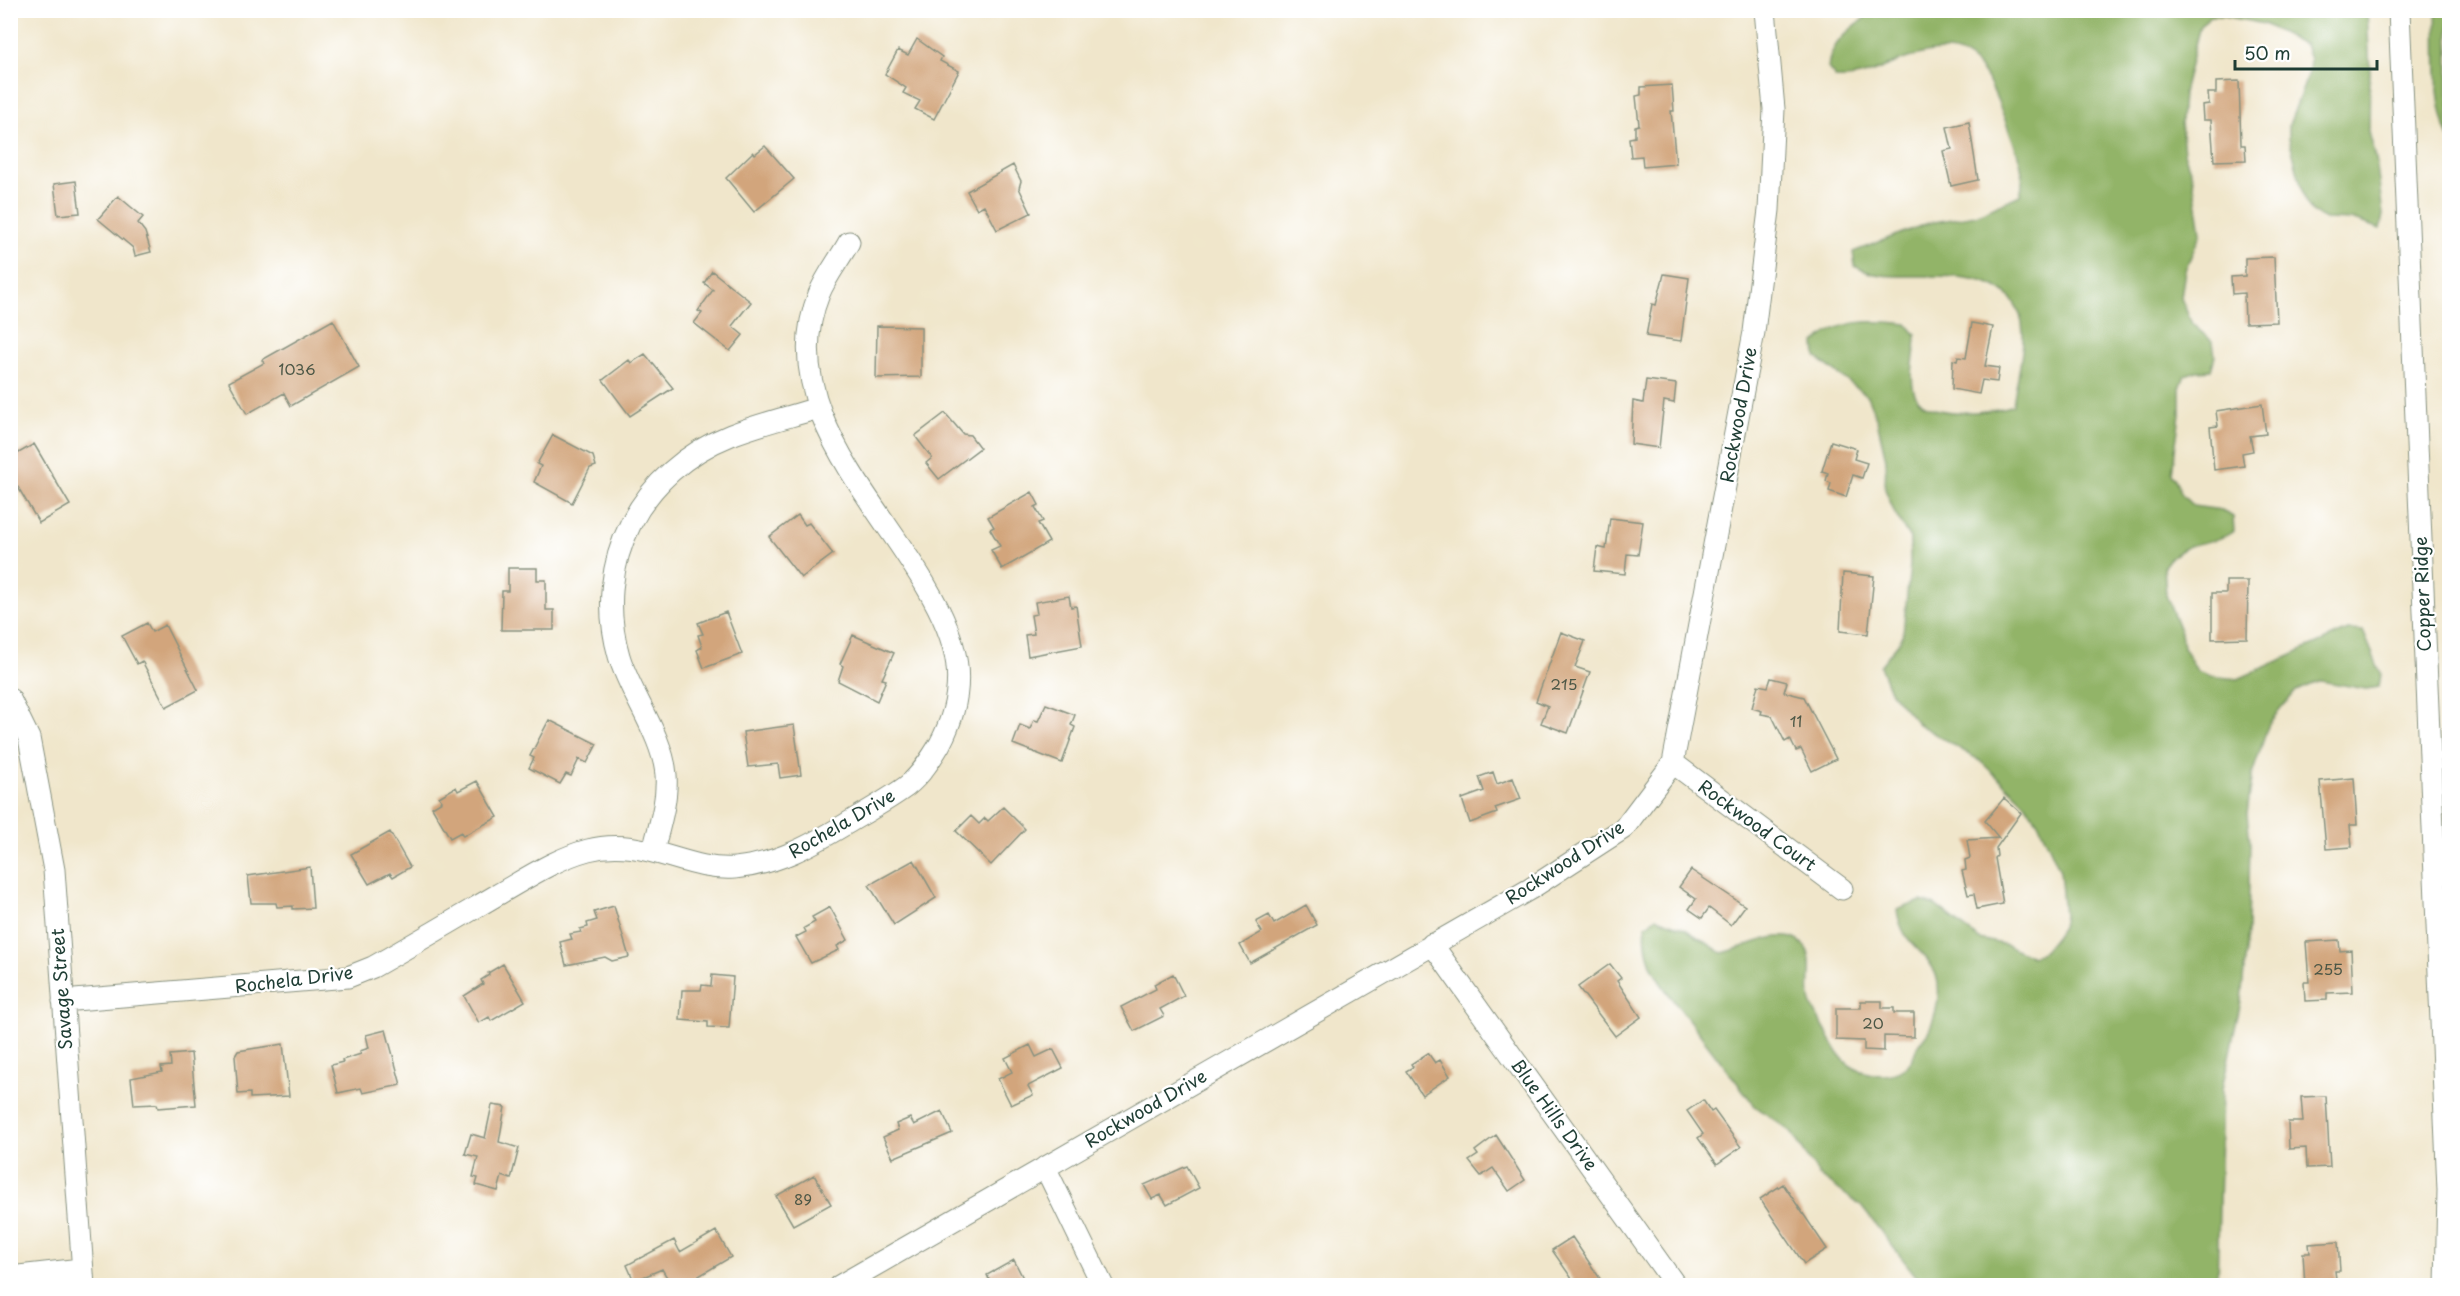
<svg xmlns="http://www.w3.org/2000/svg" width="2460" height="1296" font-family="'Playpen Sans',sans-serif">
<rect width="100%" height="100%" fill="#fff"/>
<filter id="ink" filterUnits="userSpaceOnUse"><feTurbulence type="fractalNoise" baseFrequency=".0167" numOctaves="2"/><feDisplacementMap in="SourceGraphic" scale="12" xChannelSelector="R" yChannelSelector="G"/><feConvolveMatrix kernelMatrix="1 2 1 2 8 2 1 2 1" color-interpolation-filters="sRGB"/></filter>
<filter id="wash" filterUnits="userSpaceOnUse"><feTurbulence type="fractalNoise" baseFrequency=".008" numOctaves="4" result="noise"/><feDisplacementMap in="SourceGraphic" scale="24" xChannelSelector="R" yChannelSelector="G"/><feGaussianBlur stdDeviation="1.35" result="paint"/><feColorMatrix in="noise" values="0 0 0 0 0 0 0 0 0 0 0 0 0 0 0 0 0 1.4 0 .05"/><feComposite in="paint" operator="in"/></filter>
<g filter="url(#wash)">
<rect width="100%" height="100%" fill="#f0e6cb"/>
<path fill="#92b468" stroke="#58784e" stroke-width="1.5" d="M1875 10 2367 11 2370 72 2369 132 2376 159 2383 215 2380 229 2354 220 2325 219 2312 212 2305 201 2289 138V125L2309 72 2310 58 2305 45 2264 24 2224 16H2211L2200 25 2183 93 2181 122 2184 153 2193 179 2201 233 2185 270 2181 298 2192 324 2213 342 2215 356 2211 370 2197 371 2185 375 2180 388V414L2172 473 2183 496 2193 506 2222 510 2233 517 2234 531C2210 548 2186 536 2164 566L2166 595 2181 633 2183 647 2197 671 2210 676 2238 679 2348 630 2363 631 2381 674 2379 687 2366 689 2321 681 2296 691 2269 723 2253 772 2247 814 2250 842 2248 931 2241 1001 2222 1089 2217 1285H1923L1861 1206 1819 1175 1791 1132 1755 1106 1665 989C1651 970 1643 950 1646 926L1656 917 1685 929 1722 953C1743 949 1776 929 1797 940 1818 951 1807 978 1810 998 1811 1007 1817 1015 1821 1023 1835 1045 1839 1067 1868 1073 1880 1076 1893 1076 1903 1069 1913 1062 1913 1057 1917 1047 1920 1041 1925 1037 1928 1032 1936 1016 1942 992 1936 975 1926 948 1902 947 1897 910L1921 901 1935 905 1979 939 2007 945 2032 957 2044 951 2054 939 2062 927 2064 915 2060 871 2038 822 2023 801 1979 760 1918 724 1890 691 1880 666 1900 641 1903 633 1910 565V538L1895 514 1885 489 1886 459 1877 420 1867 396 1816 357 1815 343C1839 318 1875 320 1907 324L1916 335C1916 354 1909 373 1914 391 1921 421 1991 413 2013 405 2016 382 2024 356 2023 333 2021 274 1960 276 1917 276 1895 276 1874 278 1855 266L1853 252 1928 223 1976 215 2020 195C2028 167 2013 144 2004 117 1980 51 1960 37 1892 64 1873 72 1857 80 1836 78L1828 68C1830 40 1855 26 1875 10Z
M2436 11H2449V138C2432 95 2438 55 2436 11Z"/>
<g id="blocks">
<path fill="#d2a57c" d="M917 39 942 57 940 61 959 71 934 119 915 109 920 101 903 93 906 88 885 74 898 50 908 55Z
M2239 81 2241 145H2245L2246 160 2214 161 2211 120H2203L2202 105 2209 104 2208 93H2216V82Z
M1672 85 1674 111H1671L1676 164 1643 167 1642 156 1631 157 1629 138 1635 137V126L1639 125 1636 96 1641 95V87Z
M1969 122 1978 180 1951 186 1943 151 1952 149 1947 127Z
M765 146 794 179 754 212 726 178 753 152 755 154Z
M1013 165 1021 181 1019 188 1031 213 997 230 984 205 977 209 967 191Z
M76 181 80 213 58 215 54 184Z
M118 196 143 217 138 223 145 232 151 252 135 256 133 248 98 219Z
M2274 257 2277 322 2245 323 2244 293 2232 294 2231 277 2245 276V258Z
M712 271 751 302 732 326 743 335 730 351 694 323 702 313 698 311 713 290 704 283Z
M1664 274 1689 278 1681 341 1646 336 1652 304 1656 305Z
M333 320 359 367 291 406 284 393 247 414 229 382 264 363 262 360Z
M1972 323 1993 327 1985 366 1999 368 1997 382 1982 380 1979 394 1952 389 1953 360 1957 361 1958 357 1966 358Z
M877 326 921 327V377L876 378Z
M645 354 673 388 630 416 603 380 629 360 631 363Z
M1646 380 1676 384 1674 403 1664 401 1659 448 1631 444 1633 401 1643 403Z
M2262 404 2266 434 2250 436 2253 451 2242 453 2244 466 2214 470 2210 427 2218 426 2216 411Z
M945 413 963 434 970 435 980 448 939 479 926 463 932 458 915 436Z
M553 435 593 456 596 466 590 468 572 503 534 482 541 466 537 464Z
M1831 441 1857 449 1854 459 1867 463 1862 478 1853 475 1846 497 1829 491 1831 483 1826 481 1828 473 1822 471Z
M34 444 70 505 39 523 18 487 15 489 10 480V458Z
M1032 492 1039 505 1035 507 1043 521 1038 523 1049 542 1002 569 991 550 1000 546 990 529 994 527 988 517Z
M798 515 805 525 809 523 833 554 801 578 769 537Z
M1610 518 1643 522 1638 555 1627 554 1625 574 1594 571 1597 547 1606 549Z
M508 568H537V580H546V610H554V630H501L502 591H508Z
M1843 573 1874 576 1868 634 1840 631Z
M2226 581H2248L2247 638 2212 639V593H2226Z
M1069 596 1071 607 1076 606 1082 646 1028 656 1025 635 1034 634 1031 615 1037 614 1035 602Z
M726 612 742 654 704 668 697 650 702 647 698 635 703 634 698 623Z
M147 623 152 632 165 625 198 690 166 707 142 661 137 664 122 636Z
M1561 632 1585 641 1575 667 1590 672 1568 733 1541 723 1548 706 1536 701Z
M853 635 894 653 882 679 886 680 877 701 838 681 843 666 840 664Z
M1771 678 1787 682 1784 692 1804 697 1836 759 1812 771 1801 749 1796 751 1790 739 1785 742 1772 716 1761 714 1762 711 1752 708 1758 685 1768 687Z
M1046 704 1075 715 1071 725 1075 727 1062 763 1013 744 1020 725 1030 729 1034 720 1038 721Z
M549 720 597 744 587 763 579 759 571 776 566 774 560 784 529 768 534 758 530 756Z
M794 725 801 775 780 778 778 764 748 767 743 732Z
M1493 772 1497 784 1513 778 1521 799 1495 808 1497 813 1470 823 1462 799 1484 791 1479 777Z
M2354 778 2357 825H2350L2352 847 2326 849 2320 781Z
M477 781 498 817 463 836 461 832 450 838 432 807 442 801 439 797 456 787 458 791Z
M2004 798 2021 813 1996 848 1997 856 1995 858 2003 904 1977 909 1974 894 1968 895 1962 871 1966 870 1965 860 1970 858 1967 840 1999 838 1985 821Z
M1003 807 1025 829 991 865 956 831 971 816 979 824 985 818 988 821Z
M390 832 410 867 393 877 390 873 369 884 351 854Z
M914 860 936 898 894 925 869 885Z
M310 867 313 908 293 909V906L277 907 276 903H251L248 876Z
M1691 870 1745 906 1731 925 1709 908 1702 918 1689 909 1696 899 1679 887Z
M1306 905 1317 925 1250 963 1240 945 1262 932 1256 922 1269 915 1274 924Z
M614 906 629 957 612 961 605 957 566 965 560 942 572 939 570 934 581 932 580 929 588 927 587 923 597 920 594 912Z
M830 907 848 940 837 946 839 950 811 963 796 937 806 932 804 928 815 922 812 917Z
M2339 940 2340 951 2351 950 2353 992 2327 993V1000L2305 1001 2304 982H2309L2306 942Z
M503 964 525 1001 491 1021 489 1017 479 1023 464 996 483 984 481 980 489 975 488 973Z
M1610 964 1621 978 1617 981 1641 1017 1615 1036 1578 987Z
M1173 974 1184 996 1160 1009 1164 1016 1134 1031 1121 1007 1156 989 1154 984Z
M712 975 733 977 729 1028 708 1027V1022L680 1020 682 990H701L702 985 711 986Z
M1861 1001H1882V1008H1894V1013H1914V1037L1884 1036V1051L1864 1050V1041L1836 1040V1008H1861Z
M386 1030 401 1085 363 1093 361 1088 338 1093 331 1065 343 1062 342 1060 361 1054 360 1051 369 1048 366 1035Z
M283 1044 289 1096 250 1098V1093L238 1094 235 1056 238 1051Z
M1030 1045 1036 1057 1053 1049 1063 1068 1028 1086 1033 1095 1011 1105 998 1079 1012 1072 1005 1058Z
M191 1053 196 1105 158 1108 157 1104 134 1105 131 1078 162 1072 161 1067 171 1066 170 1055Z
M1428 1053 1435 1063 1440 1060 1450 1076 1422 1095 1406 1071 1413 1067 1411 1064Z
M2326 1096 2330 1167 2307 1168 2306 1148 2289 1149 2288 1122H2303L2301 1097Z
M1703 1100 1711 1112 1714 1110 1741 1147 1717 1164 1698 1138 1703 1134 1687 1111Z
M492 1105 505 1107 499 1142 519 1148 511 1179 502 1176 498 1191 476 1185 478 1178 473 1177 478 1157 465 1154 471 1134 485 1138Z
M942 1111 952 1133 893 1158 883 1137 898 1130 896 1124 910 1118 914 1125Z
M1496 1135 1525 1180 1509 1191 1493 1168 1481 1176 1469 1161 1478 1155 1475 1151Z
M1187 1166 1199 1188 1167 1205 1161 1195 1152 1199 1144 1185Z
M814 1175 831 1204 793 1225 776 1196Z
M1783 1184 1827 1249 1804 1264 1760 1199Z
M716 1231 731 1257 682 1286H672L662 1269 634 1281 627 1265 674 1240 680 1252Z
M1572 1237 1605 1286H1577L1552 1250Z
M2338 1242 2340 1271H2335L2337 1286H2305L2303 1253H2310L2309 1244Z
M1014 1260 1027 1286H992L987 1275Z"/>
</g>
</g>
<g filter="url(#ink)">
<use href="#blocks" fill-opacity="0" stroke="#889280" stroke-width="1.5"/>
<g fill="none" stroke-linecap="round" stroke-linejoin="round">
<g stroke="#889280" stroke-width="23">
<path id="minor" d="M2399 10 2448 1190 2446 1286
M10 699 29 738 54 870 84 1286
M1673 763 1842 889
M653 851C659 827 668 800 666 775 663 736 630 694 619 656 592 562 640 471 731 435 759 424 789 417 818 408
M1432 944 1676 1286
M63 1001 348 977 373 967C414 944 456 919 497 895 527 878 555 859 588 850 644 835 685 872 735 868 777 864 811 845 846 824 866 812 888 800 907 786 921 775 931 759 940 744 971 685 958 640 926 586 876 499 775 403 819 294 826 276 840 259 849 242
M1045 1167 1103 1286
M10 1277 81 1269
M839 1286 1530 889 1624 828 1673 763 1754 332 1769 210 1774 109 1765 10"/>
</g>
<use href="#minor" stroke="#fff" stroke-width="21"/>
</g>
</g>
<g text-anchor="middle" stroke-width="4.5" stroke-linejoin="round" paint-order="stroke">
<g font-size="15" fill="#4c5746">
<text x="297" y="375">1036</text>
<text x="1564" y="690">215</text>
<text x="1796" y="727">11</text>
<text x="2328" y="975">255</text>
<text x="1873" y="1029">20</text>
<text x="803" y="1205">89</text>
</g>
<g font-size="18" fill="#1f3d34" stroke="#fff">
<text transform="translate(1739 415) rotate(-80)" y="6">Rockwood Drive</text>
<text transform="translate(2423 594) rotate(-92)" y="6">Copper Ridge</text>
<text transform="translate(842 824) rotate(-30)" y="6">Rochela Drive</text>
<text transform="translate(1757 826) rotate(36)" y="6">Rockwood Court</text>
<text transform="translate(1565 863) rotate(-33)" y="6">Rockwood Drive</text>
<text transform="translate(294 980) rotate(-7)" y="6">Rochela Drive</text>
<text transform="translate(62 989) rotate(-94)" y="6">Savage Street</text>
<text transform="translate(1146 1109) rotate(-30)" y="6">Rockwood Drive</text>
<text transform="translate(1554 1115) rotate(54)" y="6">Blue Hills Drive</text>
</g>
</g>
<rect width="2460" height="1296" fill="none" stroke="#fff" stroke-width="36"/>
<path d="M2235 60v9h142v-9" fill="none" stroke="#1f3d34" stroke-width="3"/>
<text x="2244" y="60" font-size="18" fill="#1f3d34" stroke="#ffffff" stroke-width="4.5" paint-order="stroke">50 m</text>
</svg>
